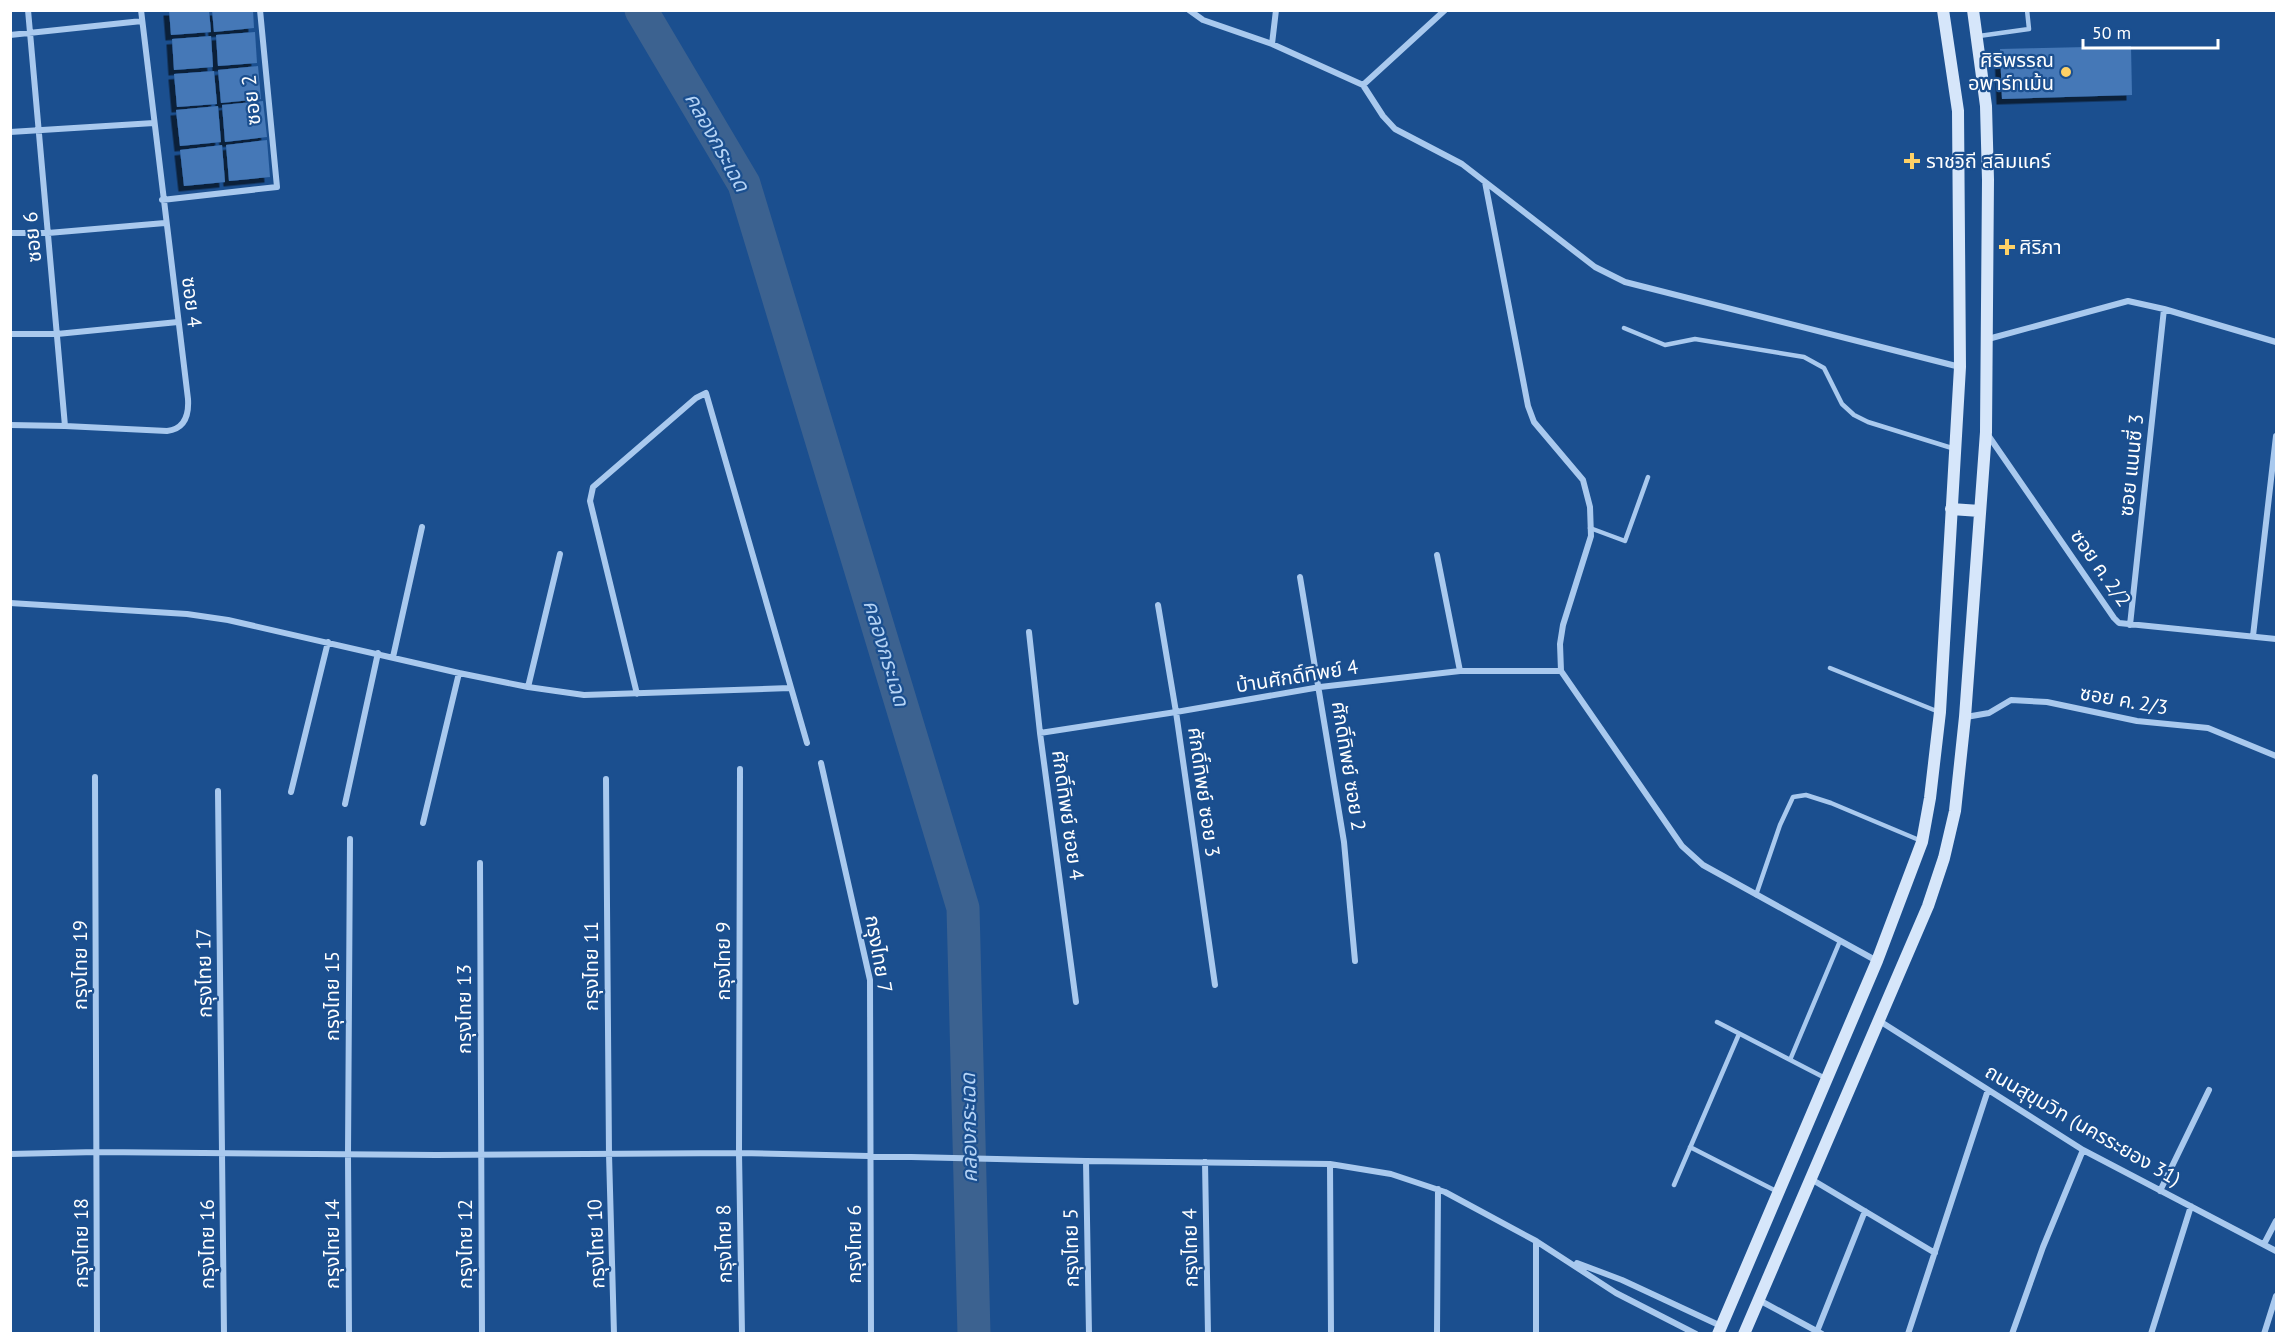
<svg xmlns="http://www.w3.org/2000/svg" width="2287" height="1344" font-family="'PT Sans','Noto Sans Thai',sans-serif">
<defs>
<filter id="shadow"><feDropShadow dx="-5.5" dy="5.5" stdDeviation="0" flood-color="#0009"/></filter>
</defs>
<rect width="100%" height="100%" fill="#1b4f8f"/>
<g fill="none" stroke-linecap="round" stroke-linejoin="round">
<path stroke="#3c6290" stroke-width="33" d="M641 10 744 184 963 908 974 1334"/>
</g>
<path fill="#4478b7" filter="url(#shadow)" d="M169 10H209L211 32 171 35Z
M212 10H253L254 28 214 32Z
M255 32 257 63 218 66 216 35Z
M211 36 213 67 174 70 172 39Z
M2131 46 2132 95 2002 99 2000 49Z
M258 66 261 99 221 103 218 70Z
M214 71 217 104 177 107 174 74Z
M263 101 267 137 225 142 222 105Z
M218 106 221 142 180 146 176 110Z
M267 140 270 177 229 181 226 145Z
M222 145 225 182 184 186 180 150Z"/>
<g fill="none" stroke-linecap="round" stroke-linejoin="round">
<path stroke="#a9c9ee" stroke-width="4.5" d="M1979 36 2029 29 2027 10
M1624 328 1665 345 1695 339 1804 357 1824 368 1842 404 1854 415 1868 422 1955 449
M1590 528 1625 541 1648 477
M1830 668 1939 712
M1756 895 1780 825 1793 797 1806 795 1831 803 1919 840
M1717 1022 1827 1079
M1790 1060 1840 941
M1690 1147 1778 1192
M1674 1185 1739 1034"/>
<path stroke="#a9c9ee" stroke-width="6" d="M28 10 65 426
M1189 10 1203 20 1272 44 1363 85 1383 116 1395 129 1462 164 1595 267 1625 282 1960 367
M10 35 142 21
M1272 44 1276 10
M1363 85 1445 10
M10 132 154 123
M1485 182 1528 406 1534 422 1583 480 1590 507 1591 536 1563 625 1560 644 1561 671 1682 846 1703 865 1877 961
M162 200 277 187 260 10
M10 233H48L165 223
M11 334H57L178 322
M1988 339 2128 301 2164 309 2276 342
M10 425 65 426 167 431C185 429 189 415 188 399L141 10
M1988 435 2114 618 2119 623 2276 639
M1437 555 1460 671
M1300 577 1344 842 1355 961
M10 603 187 614 228 620 459 673 528 687 584 695 790 688
M1158 605 1176 712 1215 985
M2130 625 2164 309
M1029 632 1040 733 1076 1002
M2253 636 2276 436
M393 657 422 527
M528 687 560 554
M637 694 590 501 593 487 696 398 706 393 807 743
M1966 717 1989 713 2011 700 2047 702 2137 721 2208 728 2276 756
M1040 733 1176 712 1320 687 1460 671H1561
M821 763 870 980 871 1334
M740 769 739 1153 742 1334
M95 777 97 1334
M606 779 609 1154 614 1334
M218 791 224 1334
M291 792 328 642
M345 804 378 653
M423 823 459 673
M480 863 482 1334
M1878 1020 2083 1150 2276 1251
M10 1154 97 1152 436 1155 739 1153 1086 1161 1330 1164 1391 1174 1445 1192 1536 1241 1616 1293 1696 1334
M1086 1161 1089 1334
M1205 1162 1208 1334
M1330 1164 1331 1334
M1811 1179 1935 1253
M2160 1191 2209 1090
M2264 1244 2276 1221
M1577 1263 1622 1280 1721 1326
M1759 1300 1822 1334
M349 1334 348 1155 350 839
M1437 1334 1438 1189
M1536 1334V1241
M1816 1334 1865 1211
M1908 1334 1988 1090
M2012 1334 2043 1247 2083 1150
M2151 1334 2191 1206
M2264 1334 2276 1296"/>
<path stroke="#d6e6fa" stroke-width="12" d="M1951 509 1980 511
M1718 1334 1877 961 1922 842 1930 798 1940 712 1960 367 1958 111 1943 10
M1744 1334 1928 906 1944 858 1955 811 1965 717 1986 432 1988 180 1986 106 1973 10"/>
</g>
<g fill="#ffd166" stroke="#1b4f8f" stroke-width="2">
<circle cx="2066" cy="72" r="6"/>
<path d="M1909 152h6v6h6v6h-6v6h-6v-6h-6v-6h6z"/>
<path d="M2004 238h6v6h6v6h-6v6h-6v-6h-6v-6h6z"/>
</g>
<g text-anchor="middle" stroke-width="4.5" stroke-linejoin="round" paint-order="stroke">
<g font-size="20" fill="#fff" stroke="#1b4f8f" text-anchor="start">
<text x="2054" y="67" text-anchor="end">ศิริพรรณ<tspan x="2054" dy="23">อพาร์ทเม้น</tspan></text>
<text x="1926" y="168">ราชวิถี สลิมแคร์</text>
<text x="2019" y="254">ศิริภา</text>
</g>
<g font-size="20" fill="#fff" stroke="#1b4f8f">
<text transform="translate(251 100) rotate(-96)" y="7">ซอย 2</text>
<text transform="translate(32 237) rotate(-95)" y="7">ซอย 6</text>
<text transform="translate(192 302) rotate(83)" y="7">ซอย 4</text>
<text transform="translate(2131 465) rotate(-84)" y="7">ซอย แนนซี่ 3</text>
<text transform="translate(2101 568) rotate(55)" y="7">ซอย ค. 2/2</text>
<text transform="translate(1297 676) rotate(-9)" y="7">บ้านศักดิ์ทิพย์ 4</text>
<text transform="translate(2124 700) rotate(10)" y="7">ซอย ค. 2/3</text>
<text transform="translate(1349 766) rotate(81)" y="7">ศักดิ์ทิพย์ ซอย 2</text>
<text transform="translate(1204 792) rotate(82)" y="7">ศักดิ์ทิพย์ ซอย 3</text>
<text transform="translate(1068 815) rotate(82)" y="7">ศักดิ์ทิพย์ ซอย 4</text>
<text transform="translate(879 954) rotate(80)" y="7">กรุงไทย 7</text>
<text transform="translate(723 961) rotate(-90)" y="7">กรุงไทย 9</text>
<text transform="translate(80 965) rotate(-90)" y="7">กรุงไทย 19</text>
<text transform="translate(591 966) rotate(-90)" y="7">กรุงไทย 11</text>
<text transform="translate(204 973) rotate(-91)" y="7">กรุงไทย 17</text>
<text transform="translate(332 996) rotate(-90)" y="7">กรุงไทย 15</text>
<text transform="translate(464 1009) rotate(-90)" y="7">กรุงไทย 13</text>
<text transform="translate(2083 1125) rotate(30)" y="7">ถนนสุขุมวิท (นครระยอง 31)</text>
<text transform="translate(81 1243) rotate(-90)" y="7">กรุงไทย 18</text>
<text transform="translate(207 1244) rotate(-90)" y="7">กรุงไทย 16</text>
<text transform="translate(332 1244) rotate(-90)" y="7">กรุงไทย 14</text>
<text transform="translate(465 1244) rotate(-90)" y="7">กรุงไทย 12</text>
<text transform="translate(596 1244) rotate(-92)" y="7">กรุงไทย 10</text>
<text transform="translate(724 1244) rotate(-91)" y="7">กรุงไทย 8</text>
<text transform="translate(854 1244) rotate(-90)" y="7">กรุงไทย 6</text>
<text transform="translate(1071 1248) rotate(-91)" y="7">กรุงไทย 5</text>
<text transform="translate(1190 1248) rotate(-91)" y="7">กรุงไทย 4</text>
</g>
<g font-size="21" font-style="italic" fill="#b5d3f5" stroke="#1b4f8f">
<text transform="translate(717 142) rotate(61)" y="7">คลองกระเฉด</text>
<text transform="translate(886 653) rotate(73)" y="7">คลองกระเฉด</text>
<text transform="translate(969 1128) rotate(-91)" y="7">คลองกระเฉด</text>
</g>
</g>
<rect width="2287" height="1344" fill="none" stroke="#ffffff" stroke-width="24"/>
<path d="M2083 39v9h135v-9" fill="none" stroke="#ffffff" stroke-width="3"/>
<text x="2092" y="39" font-size="18" fill="#ffffff" stroke="#1b4f8f" stroke-width="4.5" paint-order="stroke">50 m</text>
</svg>
